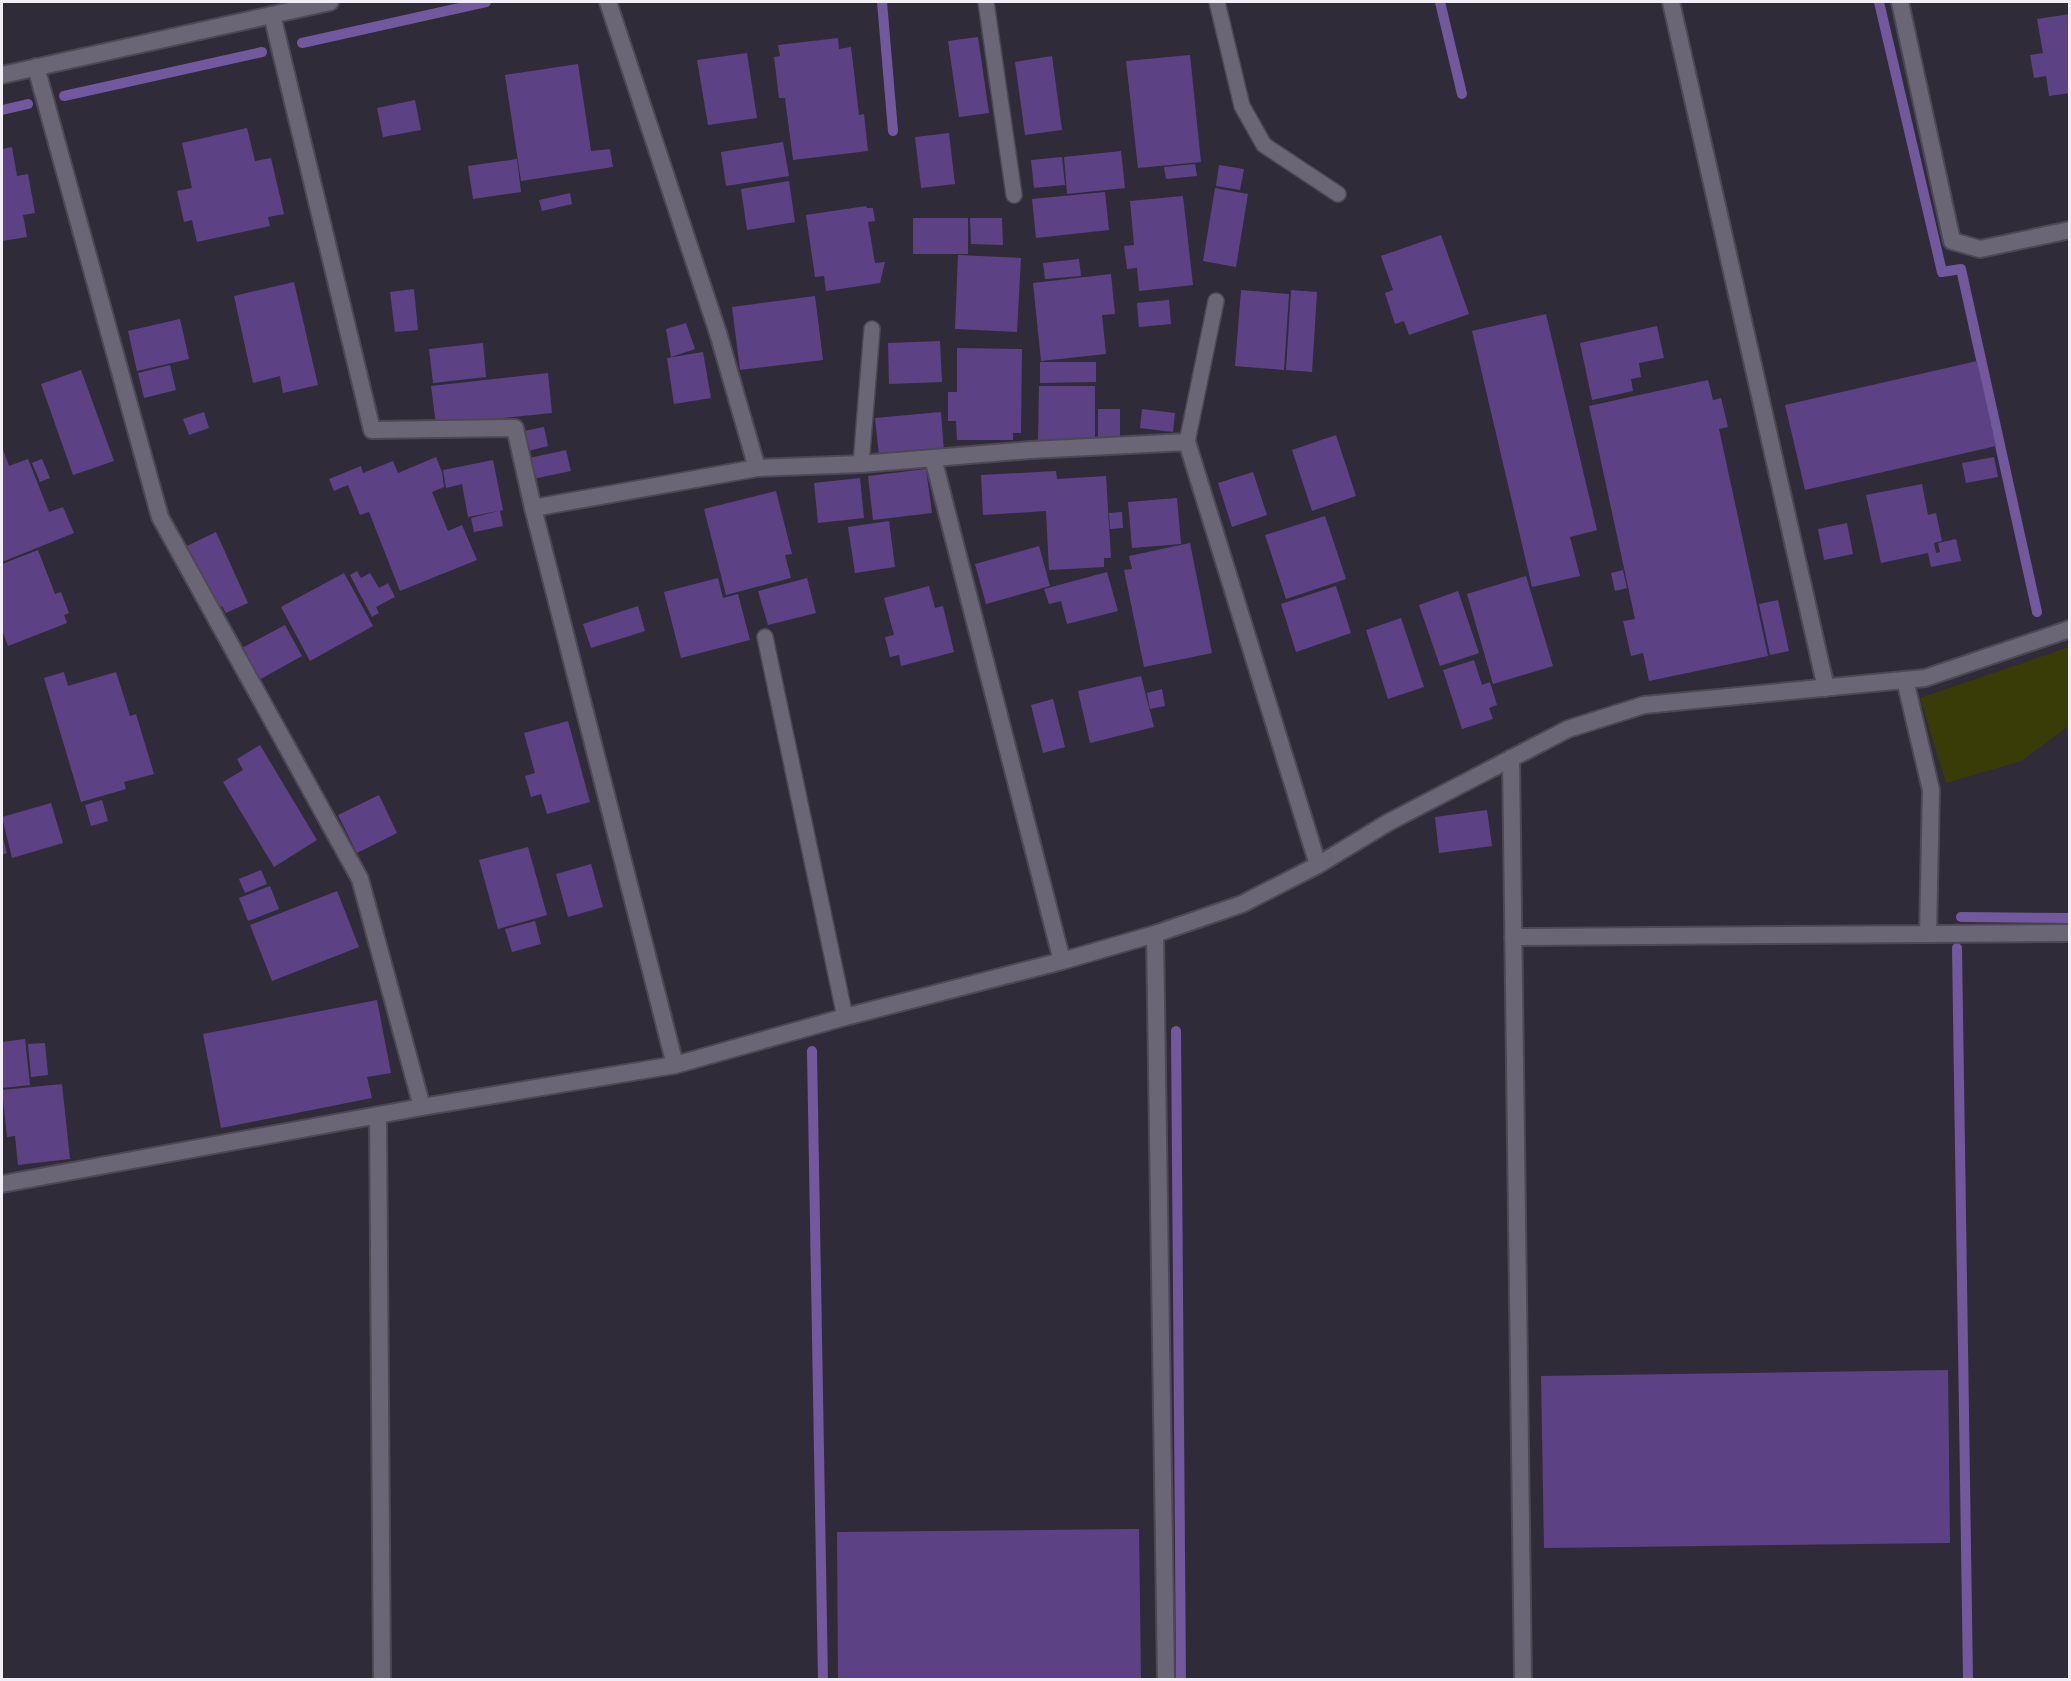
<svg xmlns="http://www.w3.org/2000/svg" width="2071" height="1681" font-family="Figtree,sans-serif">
<rect width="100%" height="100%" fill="#302b39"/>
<path fill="#393c07" d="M2069 647V726L2021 761 1946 783 1920 698Z"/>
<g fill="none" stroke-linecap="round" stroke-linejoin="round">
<path stroke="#72589c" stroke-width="10" d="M882 2 893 131
M1440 2 1462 94
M1879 2 1942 272 1961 269 2037 612
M302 43 486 2
M64 96 262 52
M2 110 28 104
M1961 917 2070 918
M1957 948 1968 1680
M1176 1031 1181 1680
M812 1051 823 1680"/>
</g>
<path fill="#5c4284" d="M2070 14V93L2049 96 2046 76 2034 78 2030 55 2043 53 2037 19Z
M978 37 989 113 959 117 948 41Z
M838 38 839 49 851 47 859 115 864 114 868 151 793 160 785 98H779L774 57 780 56 778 45Z
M747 53 757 118 708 125 697 60Z
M1190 55 1201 162 1138 168 1126 61Z
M1052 56 1062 130 1025 135 1015 62Z
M578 64 591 151 610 149 613 167 521 181 505 75Z
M415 100 421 130 383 137 377 108Z
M247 128 255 161 271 158 284 214 268 217 270 226 197 242 192 220 184 222 177 191 192 188 182 143Z
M949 133 955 184 921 188 915 137Z
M783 142 789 176 726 186 721 152Z
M12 147 17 176 28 174 35 213 23 215 27 237 2 241V149Z
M1121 151 1125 188 1067 194 1064 157Z
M1062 157 1065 185 1034 188 1031 160Z
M517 159 521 192 473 199 468 166Z
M1195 164 1197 176 1166 179 1164 167Z
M1219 165 1244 169 1240 190 1216 186Z
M789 181 795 222 747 230 741 189Z
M1215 188 1248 194 1236 267 1203 261Z
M1105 192 1109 230 1036 238 1032 199Z
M570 193 572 204 542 211 539 200Z
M1183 196 1193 285 1139 291 1137 268 1127 269 1124 246 1134 245 1130 201Z
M866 206 867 208H873L875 221 868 222 875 263 885 262 880 283 826 291 824 276 815 277 806 215Z
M913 218H968V254H913Z
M970 218H1002L1003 245 971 244Z
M1441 235 1469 314 1409 335 1404 321 1395 324 1385 293 1393 290 1381 256Z
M958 255 1021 258 1017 332 955 329Z
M1079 259 1081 276 1045 279 1043 263Z
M1111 274 1115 314 1102 315 1106 354 1041 361 1033 283Z
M294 282 318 385 283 393 280 376 253 383 234 296Z
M414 289 418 330 395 332 390 292Z
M1241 290 1289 294 1284 370 1235 366Z
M1291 290 1317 292 1312 372 1286 370Z
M815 296 823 360 740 370 732 307Z
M1169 300 1171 324 1139 327 1137 303Z
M1546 314 1597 530 1570 537 1580 576 1532 587 1472 331Z
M180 319 189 359 137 371 128 331Z
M686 323 695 349 671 357 666 329Z
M1657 326 1664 358 1639 363 1641 377 1631 379 1633 391 1592 400 1580 343Z
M940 341 942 382 889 384 888 343Z
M483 343 486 377 433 383 429 349Z
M957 348 1022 349 1021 433H1013V440H957L956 421H948V392H957Z
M703 352 711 398 674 404 667 358Z
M1977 361 1996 446 1805 490 1785 405Z
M1040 362H1096V382L1040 383Z
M170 365 176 390 144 398 138 373Z
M81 370 114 461 73 475 41 384Z
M548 373 552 413 436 425 431 386Z
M1708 380 1713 400 1721 398 1728 427 1719 429 1768 656 1649 681 1643 653 1631 656 1623 621 1635 619 1589 406Z
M1039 386H1095V440H1038Z
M1098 409H1120V440H1098Z
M1142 409 1175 413 1173 432 1140 428Z
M204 412 209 428 189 435 183 419Z
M941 412 944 452 879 457 875 418Z
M544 427 548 446 528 451 524 431Z
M1336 435 1356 496 1312 511 1292 450Z
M2 447 9 466 28 459 49 512 63 507 74 533 2 562Z
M566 450 571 471 533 479 529 458Z
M436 457 442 472 444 487 432 492 448 531 462 525 477 560 400 591 369 512 360 515 348 485 334 491 329 479 361 466 363 473 393 461 398 473Z
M1994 457 1998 477 1966 483 1962 463Z
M42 459 50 478 40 482 32 463Z
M493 460 503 510 500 511 503 526 474 532 471 518 498 511 468 517 462 484 446 488 443 470Z
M926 469 932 513 873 520 868 476Z
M1056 471 1057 479 1106 476 1111 558H1104V567L1049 570 1046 511 983 515 981 475Z
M1253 472 1267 515 1232 527 1218 483Z
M860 478 864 518 818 523 814 483Z
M1922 484 1928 515 1936 513 1942 541 1934 543 1936 553 1940 552 1938 543 1956 539 1961 561 1931 567 1928 553 1881 563 1866 495Z
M776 491 792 554 785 555 791 578 726 595 704 509Z
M1177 498 1181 544 1132 548 1128 502Z
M1122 512 1123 528 1110 529 1109 513Z
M1325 516 1346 579 1286 599 1265 535Z
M889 521 895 567 855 573 848 527Z
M1847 523 1853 554 1824 560 1818 529Z
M216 532 248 603 226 613 222 606 215 609 187 546Z
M1190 543 1212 653 1144 667 1124 570 1132 569 1129 556Z
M1039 546 1050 586 986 604 975 564Z
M38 550 55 594 61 592 69 613 64 615 67 623 8 646 2 630V564Z
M1623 570 1627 588 1615 591 1611 573Z
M357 571 361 578 370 573 379 588 388 583 395 597 376 607 379 613 372 617 350 575Z
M1107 572 1118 611 1067 624 1061 601 1049 604 1044 589Z
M344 573 373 626 310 661 281 607Z
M1526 576 1553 666 1493 684 1467 594Z
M718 578 723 598 738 594 750 640 681 658 664 592Z
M807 578 816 613 768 625 758 591Z
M929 586 935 608 943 606 954 652 901 666 899 655 890 657 885 637 894 635 884 598Z
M1336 586 1351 633 1296 652 1281 604Z
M1458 591 1479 653 1440 666 1419 605Z
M1778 600 1789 651 1770 655 1759 604Z
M638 606 645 631 591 648 583 624Z
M1401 618 1424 687 1388 699 1366 630Z
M285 625 302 656 257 681 240 649Z
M1474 660 1482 685 1490 682 1497 705 1489 708 1493 719 1462 729 1443 670Z
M64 672 68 686 116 672 130 716 136 714 154 774 124 782 126 789 81 802 44 678Z
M1141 676 1154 727 1090 743 1078 691Z
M1162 689 1165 706 1150 709 1147 693Z
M1053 699 1065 747 1043 753 1031 705Z
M568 721 590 802 547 814 541 794 531 797 525 776 535 773 524 733Z
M260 745 317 840 274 867 223 782 243 770 237 759Z
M379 795 397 833 357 853 338 815Z
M102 800 108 821 91 826 85 805Z
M51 803 63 843 12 858 2 817Z
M1487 810 1492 846 1439 853 1435 817Z
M2 835 7 853 2 855Z
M528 847 547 915 498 929 479 860Z
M591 864 603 907 568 917 556 874Z
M261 870 267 884 245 893 239 879Z
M270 886 279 909 248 921 239 898Z
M337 891 359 947 272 981 250 925Z
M535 921 541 944 512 952 505 929Z
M377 1000 391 1073 367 1077 372 1098 221 1128 203 1034Z
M25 1039 30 1085 2 1088V1042Z
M45 1043 48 1075 31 1077 28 1044Z
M62 1084 70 1159 18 1165 15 1136 7 1137 2 1090Z
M1948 1370 1950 1543 1544 1548 1541 1376Z
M1139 1529 1141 1680H838L837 1532Z"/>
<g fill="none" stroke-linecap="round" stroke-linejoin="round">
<g stroke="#4c4854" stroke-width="18">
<path id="service" d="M986 2 1014 195
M1217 2 1242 106 1264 145 1338 194
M1187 442 1216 301
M861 464 872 329
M765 637 845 1017"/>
</g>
<g stroke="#4c4854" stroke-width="20">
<path id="minor" d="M608 2 718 333 757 468
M1671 2 1826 688
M1900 2 1952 241 1980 249 2070 230
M272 15 372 430 515 428 533 508 675 1065
M36 67 160 517 360 879 422 1107
M933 458 1062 961
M533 508 757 468 861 464 1031 450 1187 442 1318 865
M1905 680 1931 790 1928 934
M1511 758 1523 1680
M1155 934 1166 1680
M1513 937 2070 933
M378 1115 382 1680
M2 1184 422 1107 675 1065 845 1017 1062 961 1155 934 1242 904 1318 865 1389 822 1568 729 1644 705 1925 678 2070 629"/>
</g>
<g stroke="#4c4854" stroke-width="20">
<path id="tertiary" d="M2 75 330 2"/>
</g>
<use href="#service" stroke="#6b6676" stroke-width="15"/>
<use href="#minor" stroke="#6b6676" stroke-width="16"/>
<use href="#tertiary" stroke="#6b6676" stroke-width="16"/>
</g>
<rect width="2071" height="1681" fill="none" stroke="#f1eef7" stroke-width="6"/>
</svg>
